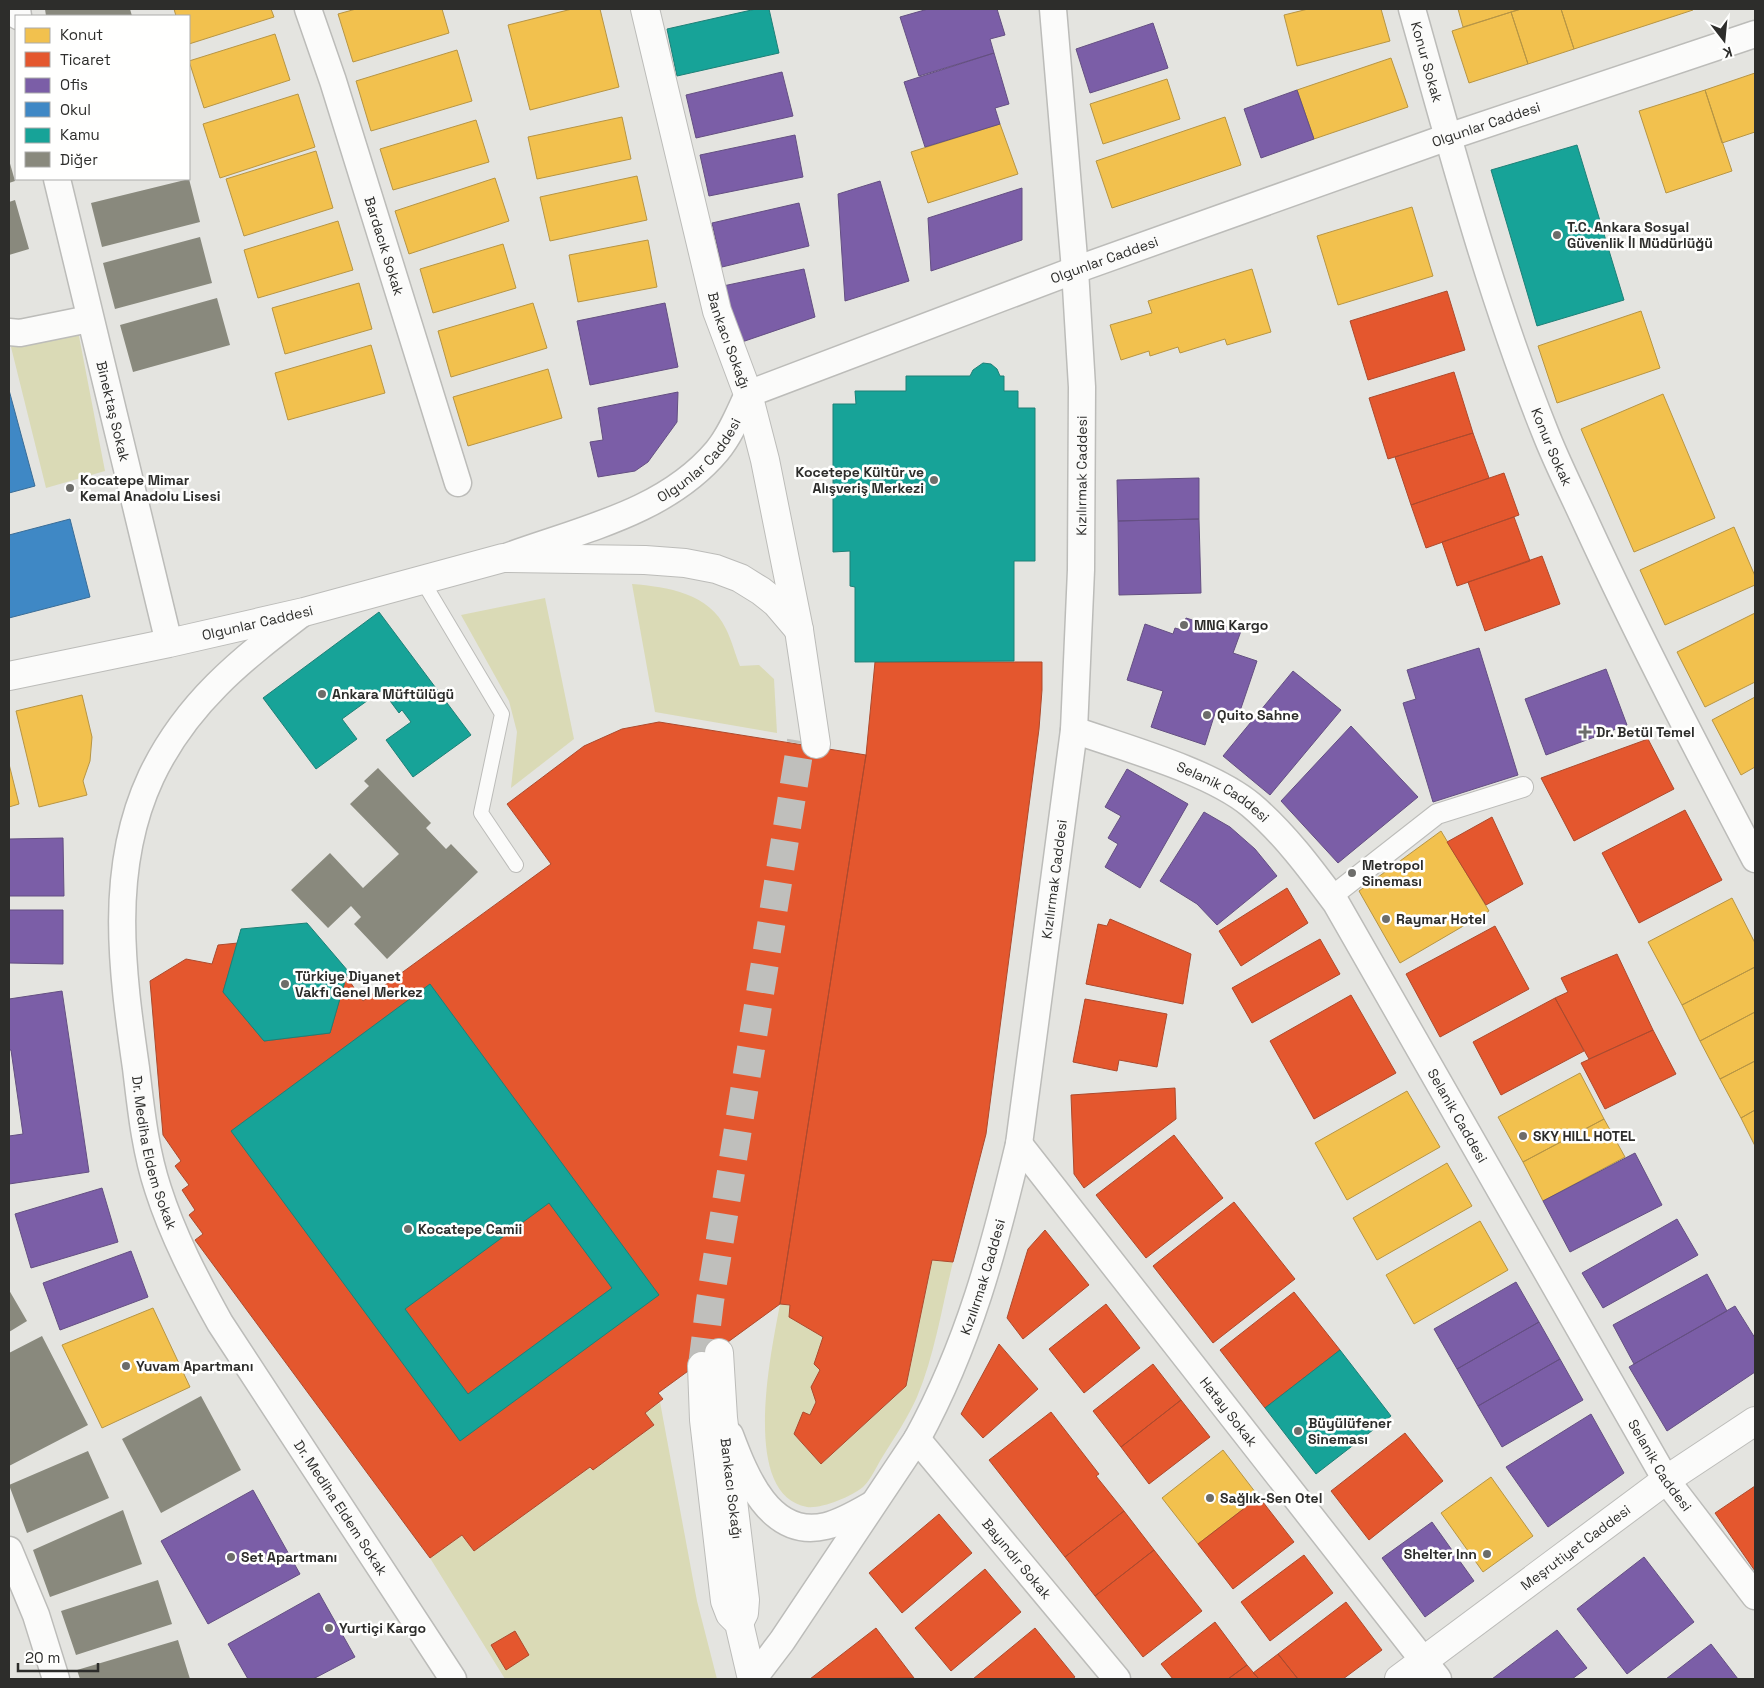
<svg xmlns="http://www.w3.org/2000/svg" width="1764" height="1688" font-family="'Space Grotesk',sans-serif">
<rect width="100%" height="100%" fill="#e4e4e0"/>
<path fill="#dadab6" d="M78 331 105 471 46 488 11 347Z
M632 584C668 587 709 593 726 629 732 641 735 654 740 666L759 665 774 679 777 733 655 712Z
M545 598 574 739 511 788 517 732 509 701 461 615Z
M932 1260 953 1262C942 1306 935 1354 917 1397 908 1417 895 1437 883 1456 877 1465 871 1480 863 1487 851 1497 821 1509 807 1507 739 1495 772 1349 780 1304L790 1305 789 1317 823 1337 815 1364 820 1370 816 1402 810 1415 803 1412 794 1434 821 1464 906 1386Z
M660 1402 697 1601 717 1679H505L430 1558 462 1535 474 1551 590 1467 593 1470 654 1425 645 1413Z"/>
<path fill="#f2c14e" stroke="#b79544" d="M174 9H271L274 17 189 44V16H176Z
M356 9H442L449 33 353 62 338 14Z
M572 9H600L619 87 530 110 508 25Z
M1308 9H1381L1390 41 1297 66 1284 15Z
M1458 9H1521L1463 27Z
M1521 9H1561L1574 49 1528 64 1511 12Z
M1561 9H1693V10L1574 49Z
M1511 12 1528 64 1469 83 1452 31Z
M275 34 290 80 204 108 189 61Z
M457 50 472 101 371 131 356 81Z
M1391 58 1408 107 1314 139 1297 90Z
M1755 73V132L1722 143 1705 90Z
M1167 79 1180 119 1103 144 1090 104Z
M1705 90 1732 171 1666 193 1639 111Z
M298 94 315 147 220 178 203 124Z
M622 117 631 159 537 179 528 137Z
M1225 117 1241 165 1112 208 1096 161Z
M476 120 489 162 393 190 380 149Z
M1000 124 1018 174 928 203 911 152Z
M316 151 333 208 244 236 226 179Z
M637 176 647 220 550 241 540 197Z
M495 178 509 221 409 254 395 211Z
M1412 207 1433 276 1338 305 1317 236Z
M338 221 353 270 258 298 244 250Z
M648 240 657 287 578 302 569 255Z
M503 244 516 288 433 313 420 269Z
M1252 269 1271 332 1227 345 1225 339 1180 353 1178 347 1150 356 1149 351 1121 360 1110 325 1152 313 1148 301Z
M359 283 372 329 285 354 272 308Z
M533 303 547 348 451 377 438 331Z
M1641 311 1660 368 1557 403 1538 346Z
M371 345 385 393 288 420 275 373Z
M548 369 562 418 468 446 453 397Z
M1663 394 1715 518 1634 552 1581 429Z
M1734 527 1755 576V585L1665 625 1640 570Z
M1755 613V682L1705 707 1677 652Z
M82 695 92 737 90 761 83 781 87 795 39 807 16 711Z
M1755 697V767L1741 775 1712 720Z
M9 764 19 804 9 807Z
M1441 831 1489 911 1400 963 1359 891Z
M1732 898 1755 943V967L1682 1005 1648 942Z
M1755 967V1012L1700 1041 1682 1005Z
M1755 1012V1061L1720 1079 1700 1041Z
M1755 1061V1110L1741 1118 1720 1079Z
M1580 1073 1604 1119 1523 1162 1498 1117Z
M1407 1091 1440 1147 1347 1200 1315 1143Z
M1755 1110V1146L1741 1118Z
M1604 1119 1625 1157 1543 1201 1523 1162Z
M1447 1163 1472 1206 1377 1260 1353 1218Z
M1480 1221 1508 1270 1414 1324 1386 1275Z
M153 1308 190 1387 102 1428 62 1345Z
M1223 1450 1259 1497 1198 1544 1162 1498Z
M1491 1477 1533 1536 1483 1572 1441 1513Z"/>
<path fill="#e4572e" stroke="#ad4a2d" d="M1447 291 1465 350 1368 380 1350 321Z
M1454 372 1473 433 1388 459 1369 398Z
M1473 433 1489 478 1411 505 1395 457Z
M1504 473 1519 515 1426 548 1411 505Z
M1514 517 1530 561 1457 586 1442 542Z
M1542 556 1560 604 1485 631 1468 582Z
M875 662H1042V690L1039 729 986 1134 953 1262 932 1260 906 1386 821 1464 794 1434 803 1412 810 1415 816 1402 811 1387 820 1370 814 1364 823 1337 789 1317 790 1305 780 1304 866 755Z
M659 722 866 755 780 1304 658 1393 663 1399 645 1413 654 1425 593 1470 590 1467 474 1551 462 1535 430 1558 195 1240 203 1234 189 1215 195 1210 182 1190 189 1185 175 1166 181 1161 163 1135 150 981 186 959 212 964 218 945 238 943 223 992 264 1041 330 1033 346 976 363 1001 551 864 507 804 584 746 622 729Z
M1648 739 1674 789 1574 841 1541 778Z
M1685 810 1722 880 1639 923 1602 853Z
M1492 817 1523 884 1486 905 1447 842Z
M1287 888 1308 923 1241 966 1219 931Z
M1110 919 1191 954 1183 1004 1086 984 1098 924 1107 926Z
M1495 926 1529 989 1440 1037 1406 974Z
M1320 939 1340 974 1252 1023 1232 988Z
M1617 954 1653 1030 1589 1059 1555 998 1568 992 1561 978Z
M1351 995 1396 1073 1314 1119 1270 1041Z
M1555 998 1584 1051 1501 1095 1473 1042Z
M1085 999 1167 1014 1157 1067 1119 1060 1117 1071 1073 1062Z
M1653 1030 1676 1074 1605 1109 1581 1063Z
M1175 1088 1176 1119 1084 1188 1074 1174 1071 1095Z
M1174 1135 1223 1198 1146 1258 1096 1195Z
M1234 1202 1295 1279 1213 1343 1153 1266Z
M1045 1230 1089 1285 1023 1339 1007 1318 1028 1249Z
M1294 1292 1340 1350 1265 1408 1220 1350Z
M1106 1304 1140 1348 1084 1393 1049 1349Z
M999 1344 1038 1389 983 1438 961 1414Z
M1153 1364 1181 1400 1121 1447 1093 1411Z
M1181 1400 1210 1437 1149 1484 1121 1447Z
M1051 1412 1099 1474 1096 1476 1124 1511 1065 1557 989 1460Z
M1405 1433 1443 1481 1369 1540 1331 1491Z
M1755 1486V1571L1715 1513Z
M1259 1497 1294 1542 1233 1589 1198 1544Z
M1124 1511 1154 1550 1095 1596 1065 1557Z
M939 1514 972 1553 902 1613 869 1573Z
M1154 1550 1202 1611 1143 1657 1095 1596Z
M1304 1555 1333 1593 1270 1641 1241 1602Z
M985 1569 1021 1612 951 1671 915 1628Z
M1346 1602 1382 1650 1343 1679H1298L1278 1654Z
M1215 1622 1247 1665 1228 1679H1173L1161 1664Z
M876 1628 914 1678 810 1679Z
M1035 1628 1075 1677 1072 1679H973Z
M515 1631 529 1655 506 1670 491 1645Z
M1278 1654 1298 1679H1259L1253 1673Z
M1247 1665 1259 1679H1228Z"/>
<path fill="#7b5ea7" stroke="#644f82" d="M928 9H997L1005 35 990 39 994 53 919 76 900 17Z
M1153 23 1168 68 1090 93 1076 49Z
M994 53 1009 104 995 108 1000 124 925 147 904 82Z
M782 72 793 116 696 138 686 95Z
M1297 90 1314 139 1261 158 1244 109Z
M795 135 803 177 709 196 700 155Z
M880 181 909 281 845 301 838 194Z
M1022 188V240L931 271 928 218Z
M799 203 809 246 722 267 712 223Z
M804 269 815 317 739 343 723 286Z
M665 303 678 367 590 385 577 321Z
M678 392 677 422 648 462 635 471 598 477 590 442 603 440 598 408Z
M1199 478V519L1118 521 1117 480Z
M1199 519 1201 593 1119 595 1118 521Z
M1186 618 1202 623 1203 619 1241 631 1233 653 1257 661 1238 717 1216 710 1205 745 1151 727 1163 691 1127 680 1145 624 1173 634 1175 628 1182 630Z
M1479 648 1518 775 1433 802 1403 703 1416 699 1407 670Z
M1606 669 1627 725 1546 755 1525 699Z
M1293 671 1341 710 1270 795 1223 756Z
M1351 726 1418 797 1338 863 1281 801Z
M1127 769 1188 804 1140 888 1105 867 1118 844 1108 838 1121 816 1105 807Z
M1204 812 1230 827 1255 849 1277 876 1217 925 1197 904 1160 881Z
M63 838 64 896H9V839Z
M9 910H63V964L9 963Z
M62 991 89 1172 9 1184V1136L23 1134 11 1050H9V999Z
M1635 1153 1662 1205 1570 1252 1543 1201Z
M102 1188 118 1242 31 1268 15 1214Z
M1677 1219 1698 1255 1603 1308 1582 1273Z
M131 1251 148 1297 60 1330 43 1283Z
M1707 1274 1727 1311 1634 1364 1613 1325Z
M1516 1282 1539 1322 1457 1369 1434 1329Z
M1735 1306 1755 1338V1372L1667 1431 1629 1367Z
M1539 1322 1560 1359 1478 1406 1457 1369Z
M1560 1359 1583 1400 1502 1447 1478 1406Z
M1591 1414 1624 1473 1548 1527 1506 1467Z
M253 1490 300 1574 208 1624 161 1541Z
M1432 1522 1474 1581 1425 1617 1382 1558Z
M1644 1557 1694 1622 1627 1674 1577 1609Z
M319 1593 355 1657 313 1679H248L228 1644Z
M1557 1630 1587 1668 1572 1679H1492Z
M1711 1644 1738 1679H1666Z"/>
<path fill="#3f88c5" stroke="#3a6d97" d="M9 390 35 486 9 493Z
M70 519 90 597 9 618V535Z"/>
<path fill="#17a398" stroke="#1e8077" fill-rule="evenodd" d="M756 9H769L779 53 677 76 667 29Z
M1577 145 1624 300 1537 326 1491 170Z
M983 363 991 364 997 369 1000 376H1004V391H1018V408H1035V561H1014V661L855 662V587L850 586V551L833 552V404H856L855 391H906V376H970L973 370Z
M379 612 471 735 413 777 386 740 411 722 402 710 399 713 382 690 342 719 357 739 316 769 263 698Z
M307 923 348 971 330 1033 264 1041 223 992 241 929Z
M430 984 659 1295 460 1441 231 1131ZM549 1203 612 1288 468 1394 405 1309Z
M1340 1350 1391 1416 1316 1474 1265 1408Z"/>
<path fill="#89897d" d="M45 9H130L132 16H46Z
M9 160 15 181 9 183Z
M189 179 200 222 102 247 91 203Z
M15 200 29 249 9 255V202Z
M200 237 212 283 115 309 103 263Z
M217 298 230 345 133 372 120 325Z
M378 768 431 823 426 828 446 849 451 844 478 872 387 959 354 924 361 917 351 906 328 928 291 890 330 853 363 888 399 854 350 804 369 786 364 781Z
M9 1290 27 1321 9 1332Z
M42 1336 88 1425 9 1466V1353Z
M201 1396 241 1470 161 1513 122 1439Z
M88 1451 109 1498 27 1533 9 1485Z
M123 1510 142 1564 50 1597 33 1550Z
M158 1580 172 1624 76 1655 61 1611Z
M178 1640 190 1679H80L77 1670Z"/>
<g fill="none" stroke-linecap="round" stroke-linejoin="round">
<path stroke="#bfbfbc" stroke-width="28" stroke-dasharray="28 14" stroke-linecap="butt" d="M702 1366 710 1301 801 741"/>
<g stroke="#bcbcb9" stroke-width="16">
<path id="service" d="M422 580 502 714 481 813 516 865"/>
</g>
<g stroke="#bcbcb9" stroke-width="22">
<path id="pedestrian" d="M1331 897 1437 814 1523 787"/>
</g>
<g stroke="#bcbcb9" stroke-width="29">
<g id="minor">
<path d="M17 9 18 16"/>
<path id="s1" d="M308 9 333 81 458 483"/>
<path id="s2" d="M1412 9C1452 151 1490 295 1545 432 1557 463 1573 494 1587 525 1639 638 1697 749 1755 859"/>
<path id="s3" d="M57 179 169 643"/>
<path d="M9 332 20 333 89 319"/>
<path id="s4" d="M506 557C579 530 665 513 717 451 731 434 739 413 748 394L1075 270 1448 137 1755 34"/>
<path id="s5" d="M304 612C241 660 186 703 151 777 108 869 122 971 136 1068 141 1109 145 1150 158 1189 173 1236 196 1280 220 1323L453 1679"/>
<path id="s6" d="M1074 730C1125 748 1210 771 1251 805 1284 833 1310 868 1336 903L1666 1480 1755 1596"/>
<path id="s7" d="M1019 1144 1438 1679"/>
<path d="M730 1435C745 1475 770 1540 826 1526 842 1522 857 1513 871 1505"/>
<path id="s8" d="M917 1439 1117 1679"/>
<path d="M9 1550 36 1615 56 1679"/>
<path id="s9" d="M753 1679 782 1641 917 1439C969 1344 994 1249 1019 1144L1074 730 1081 570 1082 387 1075 270 1053 9"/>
</g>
</g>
<g stroke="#bcbcb9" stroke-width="30">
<g id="tertiary">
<path id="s10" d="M9 676 169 643 304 612 503 558 645 560 685 563 716 569 740 578 761 591 776 603 799 630"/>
</g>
</g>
<g stroke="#bcbcb9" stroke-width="30">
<g id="secondary">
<path id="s11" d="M645 9 717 311 748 394 765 460 799 630 816 744"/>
<path id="s12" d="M719 1353 723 1418 745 1600 744 1613 739 1623"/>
<path d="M702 1366 704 1420 725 1601 730 1614 739 1623 752 1679"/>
<path id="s13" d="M1399 1679 1666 1480 1755 1421"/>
</g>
</g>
<use href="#service" stroke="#fbfbfa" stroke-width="14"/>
<use href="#pedestrian" stroke="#fbfbfa" stroke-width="20"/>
<use href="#minor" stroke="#fbfbfa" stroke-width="26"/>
<use href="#tertiary" stroke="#fbfbfa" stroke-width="28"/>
<use href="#secondary" stroke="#fbfbfa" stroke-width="28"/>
</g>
<g fill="#6d6d6a" stroke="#fffffe" stroke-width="2">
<circle cx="1557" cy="235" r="5"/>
<circle cx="934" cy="480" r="5"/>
<circle cx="70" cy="488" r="5"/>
<circle cx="1184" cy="625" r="5"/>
<circle cx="322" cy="694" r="5"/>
<circle cx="1207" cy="715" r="5"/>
<path d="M1582.5 724.5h5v5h5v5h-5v5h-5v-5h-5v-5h5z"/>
<circle cx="1352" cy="873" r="5"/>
<circle cx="1386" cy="919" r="5"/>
<circle cx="285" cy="984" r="5"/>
<circle cx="1523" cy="1136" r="5"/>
<circle cx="408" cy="1229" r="5"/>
<circle cx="126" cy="1366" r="5"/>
<circle cx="1298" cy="1431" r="5"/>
<circle cx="1210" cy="1498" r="5"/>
<circle cx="1487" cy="1554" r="5"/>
<circle cx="231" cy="1557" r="5"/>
<circle cx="329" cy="1628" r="5"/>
</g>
<g text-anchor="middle" stroke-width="5" stroke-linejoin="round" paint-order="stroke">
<g font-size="14" fill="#2d2d2b" stroke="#fffffe">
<text dy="5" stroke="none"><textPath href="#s2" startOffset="55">Konur Sokak</textPath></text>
<text dy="5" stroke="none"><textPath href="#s4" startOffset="1090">Olgunlar Caddesi</textPath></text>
<text dy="5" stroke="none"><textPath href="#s1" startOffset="249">Bardacık Sokak</textPath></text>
<text dy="5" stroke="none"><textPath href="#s4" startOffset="685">Olgunlar Caddesi</textPath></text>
<text dy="5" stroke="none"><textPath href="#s11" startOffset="342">Bankacı Sokağı</textPath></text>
<text dy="5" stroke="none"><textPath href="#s3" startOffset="239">Binektaş Sokak</textPath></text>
<text dy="5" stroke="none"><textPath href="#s2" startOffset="460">Konur Sokak</textPath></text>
<text dy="5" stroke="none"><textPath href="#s4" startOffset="220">Olgunlar Caddesi</textPath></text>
<text dy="5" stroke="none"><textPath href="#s9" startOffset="1276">Kızılırmak Caddesi</textPath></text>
<text dy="5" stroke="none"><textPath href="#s10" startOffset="254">Olgunlar Caddesi</textPath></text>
<text dy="5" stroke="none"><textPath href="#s6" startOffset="162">Selanik Caddesi</textPath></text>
<text dy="5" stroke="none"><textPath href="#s9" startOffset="871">Kızılırmak Caddesi</textPath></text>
<text dy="5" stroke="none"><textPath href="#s6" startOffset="568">Selanik Caddesi</textPath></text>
<text dy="5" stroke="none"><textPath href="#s5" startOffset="610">Dr. Mediha Eldem Sokak</textPath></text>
<text dy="5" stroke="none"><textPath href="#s9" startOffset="466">Kızılırmak Caddesi</textPath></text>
<text dy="5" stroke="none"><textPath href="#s7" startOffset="340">Hatay Sokak</textPath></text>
<text dy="5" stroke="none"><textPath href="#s6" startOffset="972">Selanik Caddesi</textPath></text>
<text dy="5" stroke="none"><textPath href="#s12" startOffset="136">Bankacı Sokağı</textPath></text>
<text dy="5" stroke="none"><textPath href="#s5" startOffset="1015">Dr. Mediha Eldem Sokak</textPath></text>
<text dy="5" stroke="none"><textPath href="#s13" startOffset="220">Meşrutiyet Caddesi</textPath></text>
<text dy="5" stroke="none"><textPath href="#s8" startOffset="156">Bayındır Sokak</textPath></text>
</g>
<g font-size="14" font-weight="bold" fill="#2d2d2b" stroke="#fffffe" text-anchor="start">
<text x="1567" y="232">T.C. Ankara Sosyal<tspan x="1567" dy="16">Güvenlik İl Müdürlüğü</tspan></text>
<text x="924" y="477" text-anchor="end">Kocetepe Kültür ve<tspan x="924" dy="16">Alışveriş Merkezi</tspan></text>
<text x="80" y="485">Kocatepe Mimar<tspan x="80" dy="16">Kemal Anadolu Lisesi</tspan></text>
<text x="1194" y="630">MNG Kargo</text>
<text x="332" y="699">Ankara Müftülügü</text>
<text x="1217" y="720">Quito Sahne</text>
<text x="1596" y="737">Dr. Betül Temel</text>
<text x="1362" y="870">Metropol<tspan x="1362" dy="16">Sineması</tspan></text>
<text x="1396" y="924">Raymar Hotel</text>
<text x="295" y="981">Türkiye Diyanet<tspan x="295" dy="16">Vakfı Genel Merkez</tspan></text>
<text x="1533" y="1141">SKY HILL HOTEL</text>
<text x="418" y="1234">Kocatepe Camii</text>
<text x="136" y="1371">Yuvam Apartmanı</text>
<text x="1308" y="1428">Büyülüfener<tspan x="1308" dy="16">Sineması</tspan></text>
<text x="1220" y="1503">Sağlık-Sen Otel</text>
<text x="1477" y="1559" text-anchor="end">Shelter Inn</text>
<text x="241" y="1562">Set Apartmanı</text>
<text x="339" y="1633">Yurtiçi Kargo</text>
</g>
</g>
<rect width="1764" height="1688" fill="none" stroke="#2d2d2b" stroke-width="20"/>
<rect x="15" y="15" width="175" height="165" fill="#fffffe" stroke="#ababaa"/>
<rect x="25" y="28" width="25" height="15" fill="#f2c14e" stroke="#ababaa"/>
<text x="60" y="40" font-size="15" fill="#2d2d2b">Konut</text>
<rect x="25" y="52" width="25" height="15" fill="#e4572e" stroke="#ababaa"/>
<text x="60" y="65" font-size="15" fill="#2d2d2b">Ticaret</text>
<rect x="25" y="78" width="25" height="15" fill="#7b5ea7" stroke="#ababaa"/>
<text x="60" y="90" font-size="15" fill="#2d2d2b">Ofis</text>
<rect x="25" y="102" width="25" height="15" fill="#3f88c5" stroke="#ababaa"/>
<text x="60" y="115" font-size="15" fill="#2d2d2b">Okul</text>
<rect x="25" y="128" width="25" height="15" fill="#17a398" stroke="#ababaa"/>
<text x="60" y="140" font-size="15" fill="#2d2d2b">Kamu</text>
<rect x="25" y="152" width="25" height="15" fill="#89897d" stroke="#ababaa"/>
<text x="60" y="165" font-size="15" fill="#2d2d2b">Diğer</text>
<g transform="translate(1724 40) rotate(164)" stroke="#fffffe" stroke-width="4" paint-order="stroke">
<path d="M0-4L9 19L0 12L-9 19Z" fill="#2d2d2b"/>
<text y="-8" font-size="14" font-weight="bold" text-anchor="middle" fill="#2d2d2b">K</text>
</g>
<path d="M18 1663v8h80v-8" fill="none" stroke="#2d2d2b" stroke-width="2.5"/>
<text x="25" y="1663" font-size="15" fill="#2d2d2b" stroke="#fffffe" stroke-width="4" paint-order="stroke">20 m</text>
</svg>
